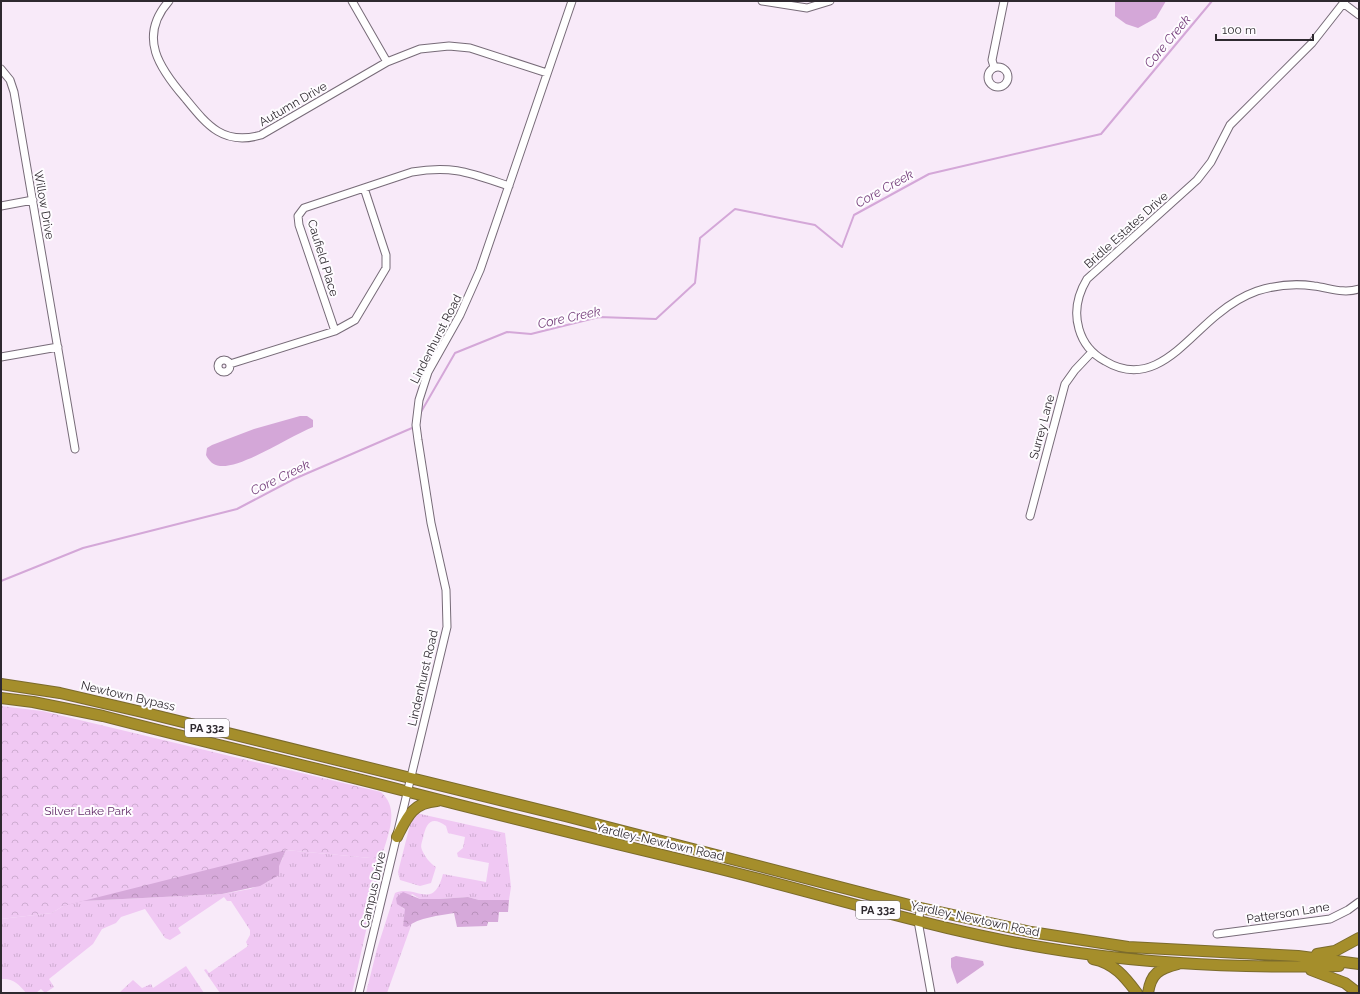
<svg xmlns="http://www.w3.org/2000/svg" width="1360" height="994" font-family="Raleway,sans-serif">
<defs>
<pattern id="grass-tufts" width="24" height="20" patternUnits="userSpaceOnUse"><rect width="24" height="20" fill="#f0c8f3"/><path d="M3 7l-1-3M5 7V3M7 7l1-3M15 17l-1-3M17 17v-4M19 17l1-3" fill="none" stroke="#ceacd1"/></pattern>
<pattern id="forest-crowns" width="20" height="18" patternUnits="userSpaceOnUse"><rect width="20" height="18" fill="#d6a9da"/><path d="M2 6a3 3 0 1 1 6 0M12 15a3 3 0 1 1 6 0" fill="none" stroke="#b891bb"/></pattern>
<pattern id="park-crowns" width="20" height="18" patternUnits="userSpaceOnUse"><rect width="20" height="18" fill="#f0c8f3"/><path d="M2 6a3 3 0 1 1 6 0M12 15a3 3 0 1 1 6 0" fill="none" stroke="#ceacd1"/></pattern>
</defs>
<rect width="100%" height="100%" fill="#f8eaf9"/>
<path fill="url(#grass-tufts)" d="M416 813 505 833 511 887 509 900H479L468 897 439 899H420L412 894 402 908 406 909 403 926 412 923 387 993H366L377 949 395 893C416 884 433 912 443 874L486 882 489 863 458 857 457 853 463 848 465 837 448 833 446 826C431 815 426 824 423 838 422 842 420 846 422 850 425 857 430 863 436 867L431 883 420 886 400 880 398 872 412 817Z
M286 850 381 859 376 886 352 993H220L204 970 206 969 209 973 248 946 246 942 250 935V930L231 901H227L224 897 178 928 181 933 170 940 165 938 145 909 121 917 116 923 102 929 93 944 49 979 54 987 45 993 41 989 36 993H26C19 984 13 978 1 979V919L52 913 63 906 83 901 222 894 250 889 269 881 282 860Z
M186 966 204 993H119L133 980 142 988 151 984 153 988Z"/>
<path fill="url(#forest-crowns)" d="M286 850 279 866V875L260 886 222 894 83 901 63 906 51 863Z
M403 892 420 899H439L468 897 479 900H509L508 912H499L498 922H488L487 926 457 927 454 913C439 916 419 917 407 927L403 926 405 909 397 904 396 898Z"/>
<path fill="url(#park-crowns)" d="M1 706 42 711 381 792C401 810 387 836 381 859L286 850 63 906 52 913 1 919Z"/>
<path fill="#d4a7d8" d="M1115 1H1166L1156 18 1138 28 1126 24 1115 16Z
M300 416H307L313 420V427C290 436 243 468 220 466 213 465 209 461 206 455L207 448 212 445 254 429Z
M956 956 983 961 984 965 957 984 951 967V958Z"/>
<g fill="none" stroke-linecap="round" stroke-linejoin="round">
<path stroke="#d4a7d8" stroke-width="2" d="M421 412 455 353 507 332 531 334 599 317 656 319 695 283 700 238 735 209 815 225 842 247 854 215 929 174 1101 134 1212 1
M1 581 83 548 237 509 294 479 412 428 414 425"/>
<g stroke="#776b78" stroke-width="9">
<path id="minor" d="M169 1C137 37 160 69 185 98 207 125 223 146 261 135L387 62 420 49 449 46 470 48 547 73
M352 1 387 62
M762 1 807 8 830 1
M1345 1 1312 43 1230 125 1211 162 1197 180 1087 279C1078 294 1074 312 1079 329 1083 343 1092 354 1105 361 1153 390 1185 340 1218 314 1230 304 1243 296 1257 291 1276 285 1295 283 1314 286 1330 288 1343 294 1359 289
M1343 3 1359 15
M988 77a10 10 0 1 1 20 0a10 10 0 1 1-20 0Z
M994 67 992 60 1004 1
M1 69 10 80 14 92 75 449
M1 206 33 200
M335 331 299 225 298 216 304 208 412 172C453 165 470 173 509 186
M1 357 58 347
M218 366a6 6 0 1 1 12 0a6 6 0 1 1-12 0Z
M230 364 335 331 355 320 386 268V255L364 188
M1030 516 1065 384 1075 370 1092 352
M921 908 918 921 931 993
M1217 934 1330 919 1348 910 1359 902
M359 993 447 627 446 590 431 523 418 440 416 425 419 400 428 372 460 315 480 270 572 1"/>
</g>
<g stroke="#7b6b2c" stroke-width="12">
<path id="highway" d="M1 684 60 693 142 712 565 816 921 908 1031 932 1128 947 1298 956 1359 964
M1 698 33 702 103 716C203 742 305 765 405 791 506 817 607 842 708 866 831 896 953 936 1079 953 1165 965 1252 968 1339 966
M397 837C407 817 412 803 437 801
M1317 954 1335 951 1359 938
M1093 959C1114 963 1125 977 1137 993
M1311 970 1345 983 1358 993
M1148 993C1151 973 1159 969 1178 964"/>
</g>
<use href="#minor" stroke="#fff" stroke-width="7"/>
<use href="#highway" stroke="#a58e2b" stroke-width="10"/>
</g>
<g text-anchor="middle" stroke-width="4" stroke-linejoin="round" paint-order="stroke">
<g fill="#fefcff" stroke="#6c686d" stroke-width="1">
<rect x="185" y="719" width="44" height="18" rx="3"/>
<rect x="856" y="901" width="44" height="18" rx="3"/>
</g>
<g font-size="11" font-weight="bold" fill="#2e292f">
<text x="207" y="732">PA 332</text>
<text x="878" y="914">PA 332</text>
</g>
<g font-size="12" fill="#2e292f" stroke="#fefcff">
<text transform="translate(293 104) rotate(-30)" y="4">Autumn Drive</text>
<text transform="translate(44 205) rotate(80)" y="4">Willow Drive</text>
<text transform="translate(1126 230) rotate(-42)" y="4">Bridle Estates Drive</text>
<text transform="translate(323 258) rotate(73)" y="4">Caufield Place</text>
<text transform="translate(436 339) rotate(-63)" y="4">Lindenhurst Road</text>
<text transform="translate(1042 427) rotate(-75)" y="4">Surrey Lane</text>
<text transform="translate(423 678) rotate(-77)" y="4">Lindenhurst Road</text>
<text transform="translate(128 696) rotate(13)" y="4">Newtown Bypass</text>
<text transform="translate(660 842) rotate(13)" y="4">Yardley-Newtown Road</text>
<text transform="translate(373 890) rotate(-77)" y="4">Campus Drive</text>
<text transform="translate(1288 913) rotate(-9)" y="4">Patterson Lane</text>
<text transform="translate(975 919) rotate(12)" y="4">Yardley-Newtown Road</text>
</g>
<g font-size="12" fill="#632d69" stroke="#fefcff">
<text x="88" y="815">Silver Lake Park</text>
</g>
<g font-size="13" font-style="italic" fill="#743d7a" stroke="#fefcff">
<text transform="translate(1167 41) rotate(-50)" y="5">Core Creek</text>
<text transform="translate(884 188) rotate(-29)" y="5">Core Creek</text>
<text transform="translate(569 317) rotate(-12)" y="5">Core Creek</text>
<text transform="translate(280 477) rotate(-26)" y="5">Core Creek</text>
</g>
</g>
<rect width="1360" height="994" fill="none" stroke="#2e292f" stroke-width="4"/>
<path d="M1216 34v6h97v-6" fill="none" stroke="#2e292f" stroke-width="2"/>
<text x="1222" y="34" font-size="12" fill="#2e292f" stroke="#fefcff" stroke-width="3" paint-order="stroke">100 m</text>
</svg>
